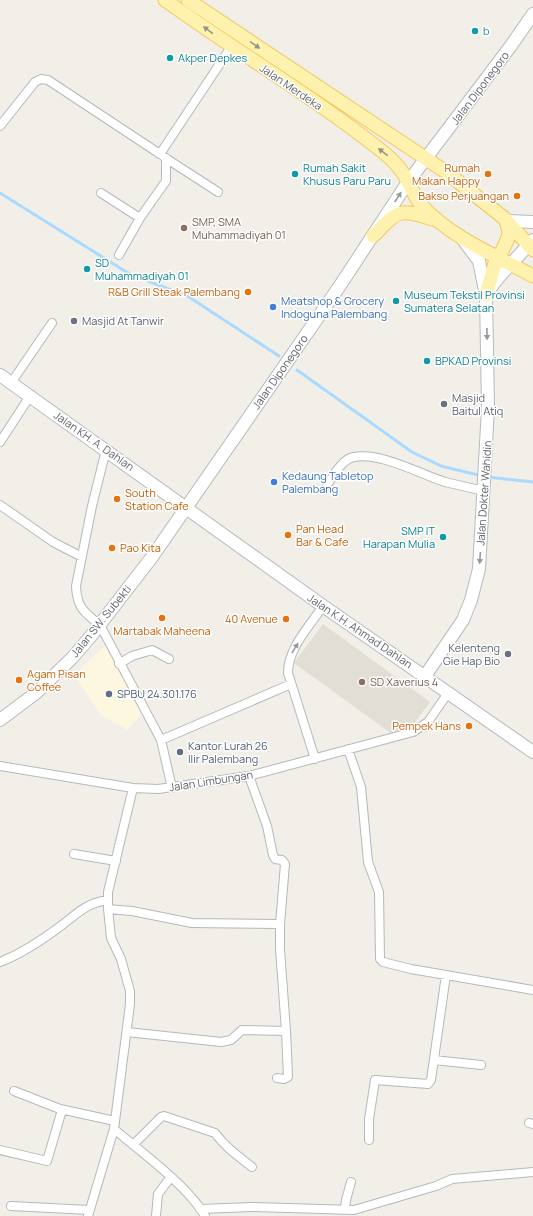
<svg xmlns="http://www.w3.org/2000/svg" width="533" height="1216" font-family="Manrope,sans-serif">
<rect width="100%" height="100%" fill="#f1efe8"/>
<path fill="#fef7e0" d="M105 646 142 713 128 730 101 715 74 675Z"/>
<path fill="#e1ded6" d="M323 624 430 702 413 725 392 734 294 663Z"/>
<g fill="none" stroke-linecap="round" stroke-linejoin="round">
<path stroke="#aadaff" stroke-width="3" d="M0 193 128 273 189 297 279 356
M297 370 412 452 441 466 482 476
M487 477 533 482"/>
<g stroke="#b5b8bc" stroke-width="10">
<path id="street" d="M0 126 35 82 41 79 48 80 160 154 231 47
M164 157 218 192
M101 193 140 218
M119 255 140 218 166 181V158
M11 383 52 323
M0 442 30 396
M106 450 92 506 76 586C77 608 84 612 100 625L161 740 172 788
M327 485C334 475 342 459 354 457 381 452 420 474 445 482 458 485 471 488 484 491
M0 505 53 542 82 557
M119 664 132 656 152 650 169 659
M161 740 291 684
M348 749 361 787 368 862 379 892 380 959 383 962 411 969 533 990
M315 759 288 673C288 648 309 627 323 606
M0 766 133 788 158 789 249 776 413 732 428 722 448 693
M74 854 116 861
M108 909 132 911 192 923 280 924 285 864 282 860 275 859 273 855 267 826 249 776
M0 962C18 955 42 940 58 928 76 915 85 903 108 900
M127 1032 221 1042 231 1040 242 1030 286 1031 280 949V924
M434 1060 481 1065
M277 1078 284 1079 288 1077 286 1031
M14 1091 60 1109 115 1121
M529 1123 533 1124
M114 1129C141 1152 188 1186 205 1216
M369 1140V1119L375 1080 428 1084 431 1080 446 975
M133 1145 161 1117 164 1116 215 1133C225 1147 238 1156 252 1167
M0 1150 47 1161 62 1110
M11 1206 89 1210
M200 1209 252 1207 354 1210 436 1186 452 1179 533 1172
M345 1209 346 1200 351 1182
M88 1216 114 1129 130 1004V991L121 959 111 938 108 909V892L133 788
M156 1216 158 1194 170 1178"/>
</g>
<g stroke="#b6babf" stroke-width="14">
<path id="secondary" d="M506 221 533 222
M488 291 498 278 533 240
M0 375 323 606 533 752
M425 676 463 620 471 600 479 569 488 408 486 295 479 261 464 241
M0 720 36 693 72 658 91 636 152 557 339 287 408 182 510 47 533 14"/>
</g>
<g stroke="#f2c960" stroke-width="15">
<path id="primary" d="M165 0C237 52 314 97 383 152 393 160 403 171 408 182 413 191 416 200 424 208 454 239 495 255 533 276
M188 0 446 172 504 218 533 250
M373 236C397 212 397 207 432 219
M486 295 497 256 502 251 508 238 509 232 506 221"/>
</g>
<use href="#street" stroke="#fff" stroke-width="8"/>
<use href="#secondary" stroke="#fff" stroke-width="12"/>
<use href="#primary" stroke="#fff2af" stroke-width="13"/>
</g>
<defs><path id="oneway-solid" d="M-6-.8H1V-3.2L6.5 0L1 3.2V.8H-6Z"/></defs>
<g fill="#979581">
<use href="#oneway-solid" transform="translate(208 30) rotate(-144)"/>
<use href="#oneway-solid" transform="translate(255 45) rotate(34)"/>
<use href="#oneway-solid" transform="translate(383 152) rotate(-142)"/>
</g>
<g fill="#979a9d">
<use href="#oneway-solid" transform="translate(398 197) rotate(-57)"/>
<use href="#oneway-solid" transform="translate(487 334) rotate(89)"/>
<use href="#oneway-solid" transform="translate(480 558) rotate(94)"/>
<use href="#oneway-solid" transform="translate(295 648) rotate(-59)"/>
</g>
<g fill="#0f9aa8" stroke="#fff" stroke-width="1.5">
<circle cx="475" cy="31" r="4"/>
<circle cx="170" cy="58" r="4"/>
<circle cx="295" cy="174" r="4"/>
<circle cx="87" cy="269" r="4"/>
<circle cx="396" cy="301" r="4"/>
<circle cx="427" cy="361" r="4"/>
<circle cx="443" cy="537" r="4"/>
</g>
<g fill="#e8710a" stroke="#fff" stroke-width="1.5">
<circle cx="488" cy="174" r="4"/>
<circle cx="517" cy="196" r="4"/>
<circle cx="248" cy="292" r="4"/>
<circle cx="117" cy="499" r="4"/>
<circle cx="288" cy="535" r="4"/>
<circle cx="112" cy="548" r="4"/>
<circle cx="162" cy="618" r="4"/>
<circle cx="286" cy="619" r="4"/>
<circle cx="19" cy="680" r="4"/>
<circle cx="469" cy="726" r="4"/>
</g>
<g fill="#8d6e63" stroke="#fff" stroke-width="1.5">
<circle cx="184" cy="228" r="4"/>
<circle cx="362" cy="682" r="4"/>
</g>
<g fill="#3f7fe0" stroke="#fff" stroke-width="1.5">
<circle cx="273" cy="307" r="4"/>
<circle cx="274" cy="482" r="4"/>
</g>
<g fill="#6b7280" stroke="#fff" stroke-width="1.5">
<circle cx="74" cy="321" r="4"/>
<circle cx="444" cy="404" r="4"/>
<circle cx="508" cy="654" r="4"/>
</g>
<g fill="#5c6f8a" stroke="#fff" stroke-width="1.5">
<circle cx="109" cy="694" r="4"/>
<circle cx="180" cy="752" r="4"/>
</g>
<g text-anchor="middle" stroke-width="3" stroke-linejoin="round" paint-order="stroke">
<g font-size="11" fill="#0d838f" stroke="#fff" text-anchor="start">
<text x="483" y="35">b</text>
<text x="178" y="62">Akper Depkes</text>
<text x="303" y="172">Rumah Sakit<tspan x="303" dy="13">Khusus Paru Paru</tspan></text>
<text x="95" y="267">SD<tspan x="95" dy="13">Muhammadiyah 01</tspan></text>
<text x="404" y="299">Museum Tekstil Provinsi<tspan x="404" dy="13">Sumatera Selatan</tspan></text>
<text x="435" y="365">BPKAD Provinsi</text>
<text x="435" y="535" text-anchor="end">SMP IT<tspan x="435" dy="13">Harapan Mulia</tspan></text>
</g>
<g font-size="11" fill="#5f6368" stroke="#fff">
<text transform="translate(291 87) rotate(34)" y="4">Jalan Merdeka</text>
<text transform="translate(480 88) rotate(-53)" y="4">Jalan Diponegoro</text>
<text transform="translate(280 372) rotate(-55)" y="4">Jalan Diponegoro</text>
<text transform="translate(94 441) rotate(35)" y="4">Jalan KH. A. Dahlan</text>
<text transform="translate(484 493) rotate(-86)" y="4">Jalan Dokter Wahidin</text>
<text transform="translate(101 621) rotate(-51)" y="4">Jalan SW. Subekti</text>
<text transform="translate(360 631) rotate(34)" y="4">Jalan K.H. Ahmad Dahlan</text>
<text transform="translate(211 781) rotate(-9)" y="4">Jalan Limbungan</text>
</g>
<g font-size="11" fill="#c56008" stroke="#fff" text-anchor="end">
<text x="480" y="172">Rumah<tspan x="480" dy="13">Makan Happy</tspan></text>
<text x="509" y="200">Bakso Perjuangan</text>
<text x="240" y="296">R&amp;B Grill Steak Palembang</text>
<text x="125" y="497" text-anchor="start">South<tspan x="125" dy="13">Station Cafe</tspan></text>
<text x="296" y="533" text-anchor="start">Pan Head<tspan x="296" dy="13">Bar &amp; Cafe</tspan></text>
<text x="120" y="552" text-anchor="start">Pao Kita</text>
<text x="278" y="623">40 Avenue</text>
<text x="162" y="635" text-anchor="middle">Martabak Maheena</text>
<text x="27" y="678" text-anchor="start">Agam Pisan<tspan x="27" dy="13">Coffee</tspan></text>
<text x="461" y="730">Pempek Hans</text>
</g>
<g font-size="11" fill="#785e54" stroke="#fff" text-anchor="start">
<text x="192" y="226">SMP, SMA<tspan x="192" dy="13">Muhammadiyah 01</tspan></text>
<text x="370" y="686">SD Xaverius 4</text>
</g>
<g font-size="11" fill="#366cbe" stroke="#fff" text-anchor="start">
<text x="281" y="305">Meatshop &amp; Grocery<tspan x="281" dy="13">Indoguna Palembang</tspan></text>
<text x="282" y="480">Kedaung Tabletop<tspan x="282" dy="13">Palembang</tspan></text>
</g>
<g font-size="11" fill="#5b616d" stroke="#fff" text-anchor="start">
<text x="82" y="325">Masjid At Tanwir</text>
<text x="452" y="402">Masjid<tspan x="452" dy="13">Baitul Atiq</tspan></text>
<text x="500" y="652" text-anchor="end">Kelenteng<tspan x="500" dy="13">Gie Hap Bio</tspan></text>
</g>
<g font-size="11" fill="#4e5e75" stroke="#fff" text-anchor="start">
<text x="117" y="698">SPBU 24.301.176</text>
<text x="188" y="750">Kantor Lurah 26<tspan x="188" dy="13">Ilir Palembang</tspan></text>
</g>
</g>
</svg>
